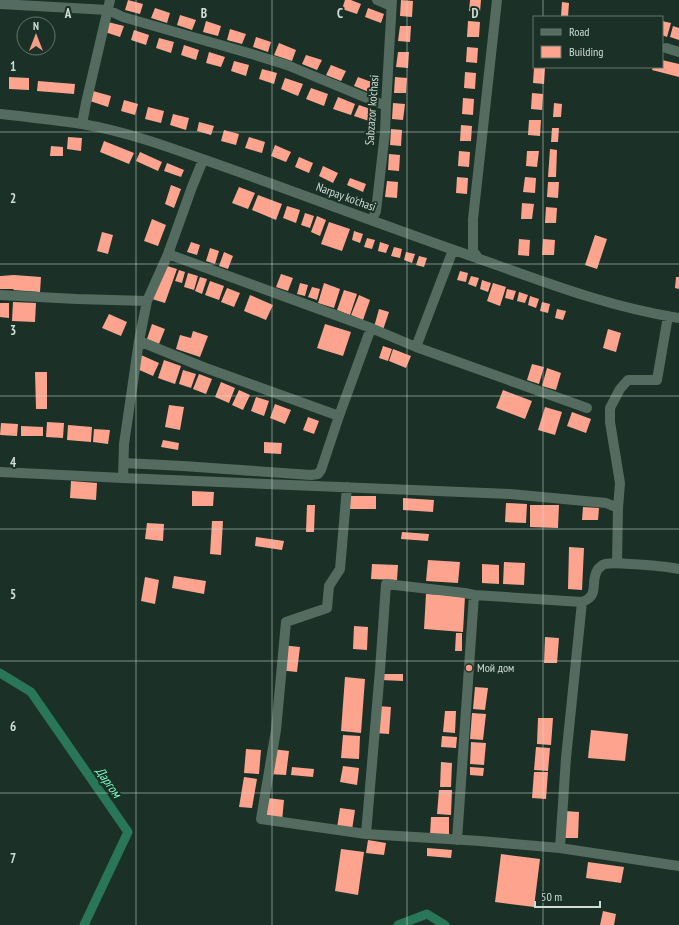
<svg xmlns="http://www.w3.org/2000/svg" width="679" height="925" font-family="'PT Sans Narrow',sans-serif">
<rect width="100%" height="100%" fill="#1b3127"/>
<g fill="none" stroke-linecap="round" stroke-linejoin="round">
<path stroke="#297658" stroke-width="9" d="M0 673 31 692 128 832 84 925
M398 925 427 914 445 925"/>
</g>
<path fill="#fea48e" d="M128 0 143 4 140 14 125 10Z
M345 0H351L361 4 357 14 342 9Z
M401 0 413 1 412 17 400 16Z
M470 0H481L480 12 469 11Z
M562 2 569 3 568 17 561 16Z
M155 8 170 13 167 23 151 18Z
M368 8 384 14 381 23 365 17Z
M180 15 196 20 192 30 177 25Z
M206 21 221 26 218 36 203 32Z
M468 21 480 22 479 37H467Z
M662 21 671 23 667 37 662 35Z
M108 22 124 26 120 37 105 32Z
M400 26H411L410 42 398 41Z
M673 26 679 28V40L670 37Z
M230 29 246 34 242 44 227 40Z
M134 30 149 35 146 45 131 40Z
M256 37 271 42 268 52 253 47Z
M159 38 174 42 171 53 156 48Z
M279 43 296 50 292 61 274 55Z
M184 45 199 50 196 60 181 55Z
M467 47 478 48 477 63 466 62Z
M209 52 225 57 221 67 206 63Z
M398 52H409L408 68 396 67Z
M306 55 322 60 317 70 302 64Z
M662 60 679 64V77L652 70 653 67H662Z
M234 61 249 65 246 76 231 71Z
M331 65 346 71 341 81 326 75Z
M534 68H545L544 84 533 83Z
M262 69 277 73 274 84 259 79Z
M465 72 476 73 475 89 464 88Z
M9 77 29 78V90L9 89Z
M358 77 374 83 369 92 354 86Z
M395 77 407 78 406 93H394Z
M285 78 303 84 298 96 281 89Z
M38 81 75 84 74 94 37 91Z
M311 88 328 94 324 106 306 99Z
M93 91 111 96 108 107 90 101Z
M532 93 543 94 542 110 531 109Z
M338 97 355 104 351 115 333 109Z
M463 98 474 99 473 115 462 114Z
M124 100 138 104 135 115 121 111Z
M393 103 405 104 403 120 392 119Z
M554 103 562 104 561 117H553Z
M359 105 376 111 372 122 354 116Z
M148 107 164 111 161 123 145 119Z
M173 114 189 118 186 130 170 125Z
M529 120H541L540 136 528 135Z
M199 122 214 126 211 135 197 131Z
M461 125 472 126 471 141H460Z
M552 128H559L558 142H551Z
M391 129 402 130 401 146 390 145Z
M224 130 239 134 236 145 221 141Z
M68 137 82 138 81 151 67 149Z
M249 137 265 142 262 153 245 148Z
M104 141 134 153 129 164 100 152Z
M275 145 291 152 286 162 271 156Z
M51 146 63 147V156H50Z
M550 149 557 150 556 177H548Z
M459 151 470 152 469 167 458 166Z
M527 151H539L537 167 526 166Z
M140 152 162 162 158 171 136 161Z
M389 154 400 155 399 171 388 170Z
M299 157 313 163 309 173 295 167Z
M167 163 184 170 181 177 164 171Z
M323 166 338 173 333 183 319 176Z
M457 177 468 178 467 194 456 193Z
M525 177 536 178 535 193 523 192Z
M350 178 366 184 363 192 347 185Z
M387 181 398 182 397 198 385 197Z
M548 182H559L558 198 547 197Z
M171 185 181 189 174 208 165 204Z
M239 187 255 193 248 209 232 203Z
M258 195 282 204 276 220 252 210Z
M522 203 534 204 532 219H521Z
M287 206 300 210 296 223 283 218Z
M546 207 557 208 556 223H545Z
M305 213 314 216 310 228 301 225Z
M317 216 326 220 320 236 311 232Z
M152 219 166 225 158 246 144 241Z
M329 222 350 229 342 251 321 244Z
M354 231 363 234 360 243 352 240Z
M102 232 113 235 108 254 97 251Z
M595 235 607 239 597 269 585 265Z
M367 238 375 240 372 249 364 247Z
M519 239 530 240 529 256 518 255Z
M543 239 555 240 554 255H542Z
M191 242 200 245 197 255 187 252Z
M380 242 389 245 386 253 378 251Z
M394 247 402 249 400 258 391 256Z
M210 248 219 251 215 264 206 261Z
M224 252 233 256 228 269 219 266Z
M406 252 415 254 412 263 404 260Z
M419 256 427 258 424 267 416 265Z
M164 265 177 269 165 303 152 299Z
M179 270 185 272 182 283 175 281Z
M460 271 468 273 466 282 457 280Z
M188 273 198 276 194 290 184 287Z
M281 274 293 278 288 291 276 287Z
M14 275 41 277 40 292 13 290 14 289H0V276Z
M471 276 479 278 476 287 468 284Z
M200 277 207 279 202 294 195 291Z
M676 277H679V289L675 288Z
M482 280 491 283 488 292 480 289Z
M210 281 224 286 219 300 205 295Z
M300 283 308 285 305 296 297 294Z
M324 283 340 289 334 308 318 303Z
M493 283 506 287 500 306 487 301Z
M312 287 320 289 317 300 308 297Z
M227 288 240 293 234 307 221 302Z
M507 289 516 291 513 300 505 298Z
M344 290 357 294 350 315 337 310Z
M519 292 528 295 525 303 517 301Z
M250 295 273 305 266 320 244 311Z
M359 295 370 300 363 320 351 315Z
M530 296 539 299 536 308 528 305Z
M13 302 36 303 35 322 12 321Z
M542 302 550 304 548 313 540 311Z
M0 303H9V318L0 317Z
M379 309 389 312 383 330 374 327Z
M557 309 566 311 563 320 555 318Z
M109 314 127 322 121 336 102 328Z
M152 324 165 329 159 344 147 339Z
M325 324 351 332 343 356 317 348Z
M608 329 621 333 616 352 603 348Z
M193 331 208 336 200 357 176 349 180 335 191 338Z
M383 346 392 349 388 361 379 358Z
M393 349 411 356 406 368 389 361Z
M141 355 159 363 153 376 135 368Z
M164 360 181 366 175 384 158 378Z
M532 364 544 367 539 384 527 380Z
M547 368 561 373 556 390 542 386Z
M183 370 196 374 191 388 179 384Z
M35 372H47V409H36Z
M199 374 212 379 206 394 193 389Z
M221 382 235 388 229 403 215 397Z
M239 390 250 395 243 410 232 405Z
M503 390 532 401 525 419 496 408Z
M256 397 269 401 264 416 251 411Z
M275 404 291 410 285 424 270 418Z
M169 405 184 407 180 430 165 427Z
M545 407 562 412 555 435 538 430Z
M572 412 591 419 586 433 567 426Z
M308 417 319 421 314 434 303 430Z
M47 422 64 423 63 438 46 437Z
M1 423 18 424 17 436 0 435Z
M68 425 92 427 91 442 67 440Z
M21 426 43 427V436H21Z
M94 429 110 430 108 444 93 442Z
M163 440 179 443 178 450 161 447Z
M264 442 282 443 281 454 264 453Z
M71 481 97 483 96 500 70 498Z
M192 491 214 492 213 506H192Z
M346 496H376V509H346Z
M403 498 434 500 433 512 403 510Z
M506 503 527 504 526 523 505 522Z
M307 505H315L314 532H306Z
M530 505H559L558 528 530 527Z
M583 507 599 508 598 520H582Z
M212 521H223L221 555 210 554Z
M147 523 164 524 163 541 145 539Z
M402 532 429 534 428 541 401 539Z
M256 537 284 541 282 550 255 546Z
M569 547 584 548 582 590 568 589Z
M428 560 460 562 458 583 426 581Z
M504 562 525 563 524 585 503 584Z
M372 564 398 565 397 580 371 579Z
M482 564 499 565V584L482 583Z
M174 576 206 581 204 594 172 588Z
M145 577 159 580 155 604 141 601Z
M426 594 465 596 463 632 424 629Z
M354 626 368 627 367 650 353 649Z
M456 633H462V651H455Z
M545 637 559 638 557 663H544Z
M281 645 300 647 297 672 278 670Z
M381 674H403V681L381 680Z
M345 677 365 679 361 733 341 731Z
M475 687 488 688 485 710 473 709Z
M377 706 391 707 389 734 374 733Z
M445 711H456L455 733 443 732Z
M472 713 486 714 483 740 470 739Z
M538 718H553L551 745 537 744Z
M591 730 628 734 625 761 588 758Z
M343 735 360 736 359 759 341 758Z
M442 736 457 737 456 748 441 747Z
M471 742 486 743 484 765 470 764Z
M536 747 550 748 548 771 534 770Z
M246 749 261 750 259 774 244 773Z
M272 749 289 751 286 775 269 774Z
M441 762 452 763 451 787H440Z
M343 766 359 768 357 785 340 782Z
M292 767 314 769 313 777 291 775Z
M470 767 484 768 483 776 470 775Z
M534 772H548L546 799 532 798Z
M244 777 257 779 252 808 239 807Z
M439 790H452L451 815 437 814Z
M268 798 284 800 282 821 266 820Z
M340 808 355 810 352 830 337 828Z
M565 811 579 812 578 838H563Z
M431 817H449V836L430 835Z
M368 840 386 843 384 855 366 853Z
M427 848 452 850 451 858 427 856Z
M341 849 364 852 358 895 335 891Z
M501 854 540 859 534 907 495 902Z
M588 862 624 867 621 883 586 878Z
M603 911 616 914 614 925H600Z"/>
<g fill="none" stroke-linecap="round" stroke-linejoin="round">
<path stroke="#546b60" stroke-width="10" d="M377 0 391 6
M0 4 108 10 123 17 255 55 287 65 386 106
M666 48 679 52
M0 114C27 117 55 120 82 124 136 133 190 155 242 173 325 203 407 234 491 263 552 285 614 308 679 318
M82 124 86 103 110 0
M372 220 376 211 385 132 386 106 392 0
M168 254 371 328 416 347 587 408
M479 259 473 251V219L497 0
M0 295 77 299 147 301
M139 341 203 367 339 416 371 328
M416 347 453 250
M124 463 183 466 311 475 318 474 321 470 339 416
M0 472 123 478 510 494 606 503 618 508 617 563
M123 478 124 444 139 341 147 301 168 254 192 187 203 160
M347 487 340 569 329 586 327 608 286 622 276 730 261 819 366 834 380 670 386 584 465 593 474 595 582 602C601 595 589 582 598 569 600 567 603 564 605 564 613 562 622 564 630 564 646 565 663 566 679 569
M618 508 620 483 610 422V408L620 389 628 380H657L668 316
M582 602 566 758 560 848 679 866
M366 834 480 841 560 848
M457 840 474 595"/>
</g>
<path fill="none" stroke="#d0ddd6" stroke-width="1" stroke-opacity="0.55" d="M136 0V925M272 0V925M407 0V925M543 0V17M543 67V925M0 132H679M0 264H679M0 396H679M0 529H679M0 661H679M0 793H679"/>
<circle fill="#f49e89" stroke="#1b3127" stroke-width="1.5" cx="469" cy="668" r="4"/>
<g text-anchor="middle" stroke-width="4" stroke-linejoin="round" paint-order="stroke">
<g font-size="12" fill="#d0ddd6" stroke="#1b3127">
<text transform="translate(372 110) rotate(-86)" y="4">Sabzazor ko'chasi</text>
<text transform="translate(346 197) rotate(20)" y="4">Narpay ko'chasi</text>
</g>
<g font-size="12" fill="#d0ddd6" stroke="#1b3127" text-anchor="start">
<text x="477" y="672">Мой дом</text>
</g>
<g font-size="13" font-style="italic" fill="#78fcc5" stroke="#1b3127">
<text transform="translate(109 782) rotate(55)" y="5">Даргом</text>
</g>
</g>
<g font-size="13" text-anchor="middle" font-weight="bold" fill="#d0ddd6" stroke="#1b3127" stroke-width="4" stroke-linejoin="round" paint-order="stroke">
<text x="68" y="18">A</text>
<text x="204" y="18">B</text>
<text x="340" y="18">C</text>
<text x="475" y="18">D</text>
<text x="13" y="71">1</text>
<text x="13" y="203">2</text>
<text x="13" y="335">3</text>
<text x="13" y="467">4</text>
<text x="13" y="599">5</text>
<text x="13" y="731">6</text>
<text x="13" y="863">7</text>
</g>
<rect x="533" y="16" width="130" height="52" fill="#1b3127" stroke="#63766d"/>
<rect x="541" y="29" width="20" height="6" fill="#546b60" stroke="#63766d"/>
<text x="569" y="36" font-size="12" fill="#d0ddd6">Road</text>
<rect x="541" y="46" width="20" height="12" fill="#fea48e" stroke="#63766d"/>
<text x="569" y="56" font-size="12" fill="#d0ddd6">Building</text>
<g transform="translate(36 36)"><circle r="19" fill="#1b3127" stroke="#63766d"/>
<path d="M0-3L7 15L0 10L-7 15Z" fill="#f49e89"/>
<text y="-6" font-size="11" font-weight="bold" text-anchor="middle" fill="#d0ddd6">N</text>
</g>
<path d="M535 901v6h65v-6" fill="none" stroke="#d0ddd6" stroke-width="2"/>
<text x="541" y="901" font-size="12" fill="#d0ddd6" stroke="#1b3127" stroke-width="3" paint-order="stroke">50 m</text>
</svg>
